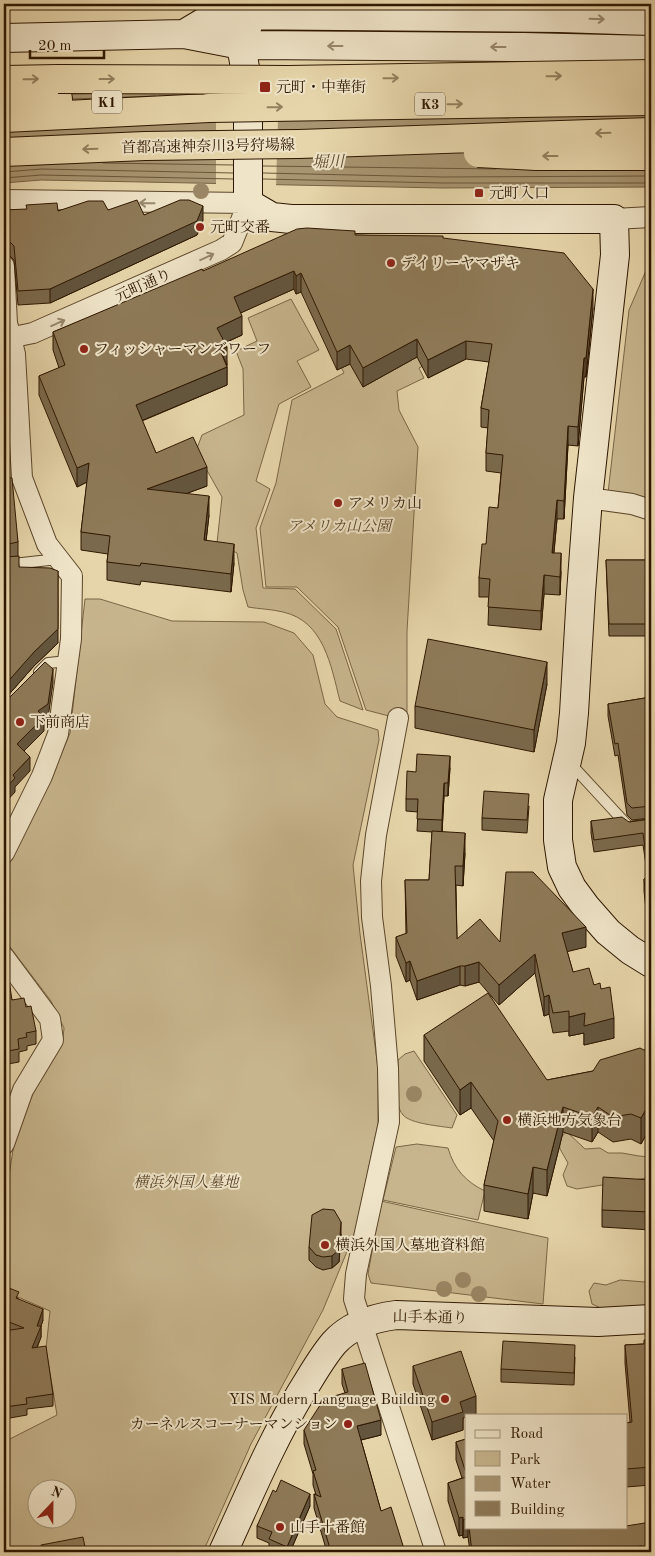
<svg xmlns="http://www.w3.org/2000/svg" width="655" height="1556" font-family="'Old Standard TT','Noto Serif JP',serif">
<rect width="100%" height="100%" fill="#e6d5aa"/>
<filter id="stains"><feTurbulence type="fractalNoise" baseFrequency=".004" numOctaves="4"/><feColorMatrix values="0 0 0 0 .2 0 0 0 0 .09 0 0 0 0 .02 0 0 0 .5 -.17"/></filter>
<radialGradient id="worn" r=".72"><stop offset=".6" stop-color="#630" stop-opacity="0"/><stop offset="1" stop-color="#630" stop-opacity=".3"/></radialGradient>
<path fill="#c7b58d" stroke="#7a6646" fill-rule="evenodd" d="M651 259V501L608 493 629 310Z
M291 299 319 350 297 361 311 387 279 404 256 481 270 489 256 528 263 588 295 589 336 629 363 710 340 701C331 666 324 621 283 612 271 609 259 609 248 607L243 590 237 553 217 543 222 497 196 451 202 435 244 415 243 369 236 351 257 341 248 318Z
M448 354 419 368 424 378 397 391 399 410 418 447 407 631V716H389L366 710 338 627 297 587H266L260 528 276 483 292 400 344 373 335 355Z
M85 599H100L172 621 264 622 294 633 313 655 325 704 337 717 378 730 379 740 353 865 360 934 378 1068V1124L355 1232 323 1310 251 1444 203 1552H5L4 1542V1442L57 1415 46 1349 50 1311 4 1291 6 1195 15 1137 34 1091 63 1039 64 1028 51 1001 10 947 4 934V874L49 783 70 733ZM38 1488H68V1518H38Z
M414 1051 457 1115 452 1128C440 1126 411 1124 403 1115 400 1112 399 1107 398 1104V1060L405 1054Z
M567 1132 585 1149 600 1148 608 1153H622L639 1156 651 1157V1176L646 1178 577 1189 567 1186 563 1175 568 1163 560 1149 559 1138Z
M417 1144 448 1148C454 1169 466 1182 485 1191L478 1220 383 1200 396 1147Z
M381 1201 548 1238 543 1304 371 1283 368 1274Z
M620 1280 645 1282 651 1280V1307L603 1309 592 1304 589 1291 594 1283 606 1285Z"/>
<path fill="#a79470" stroke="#776243" d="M231 88 651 90V187L442 188 41 180 4 183V97Z"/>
<path fill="#e6d5aa" d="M279 85 276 187 216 186V86Z"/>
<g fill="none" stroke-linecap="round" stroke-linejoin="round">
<path stroke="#6a5638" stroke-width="1" d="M73 99 155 96
M103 163 233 165
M263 166 496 169
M4 172 42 169 233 173
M263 173 442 177 651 176
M4 178 41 175 233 179
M263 179 442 183H651"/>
<g stroke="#5c462a" stroke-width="12">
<path id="lane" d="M4 565 58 559
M39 672 48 663 68 661
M570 763 629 827 651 824"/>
</g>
<g stroke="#5c462a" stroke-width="22">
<path id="street" d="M4 200 248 203 232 243 221 250 33 333 4 339
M614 219 651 217
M4 266 7 323 15 354 22 478 47 544 72 576 71 639 58 734 42 776 4 853
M588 498 632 504 651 510
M398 718 376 835 371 881 372 917 381 986 388 1068 389 1122 356 1274 354 1299 436 1552
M4 957 50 1019 53 1040 23 1090 4 1144"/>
</g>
<g stroke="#2e1700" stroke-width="30">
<path id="secondary" d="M246 4 251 16 241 45 248 85V203L272 217 291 219H614L615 255 588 498 581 593 574 713 571 743 558 800V840L562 867 572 888 586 907 608 932 630 950 651 963
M184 34 216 15 560 18 651 21
M4 38 184 34 241 45 524 47 651 50
M223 1552C248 1498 271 1442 302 1391 312 1375 322 1357 334 1343 350 1325 373 1318 396 1315L598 1322 651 1319"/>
</g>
<g stroke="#2e1700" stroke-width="30">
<path id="highway" d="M4 80 58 79
M4 98 58 99
M4 118 209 108"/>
</g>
<use href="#lane" stroke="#efe4c8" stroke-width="10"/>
<use href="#street" stroke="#efe4c8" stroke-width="20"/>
<use href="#secondary" stroke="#efe4c8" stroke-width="28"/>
<use href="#highway" stroke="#e6d5aa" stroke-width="28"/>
<g stroke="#2e1700" stroke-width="30" stroke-linecap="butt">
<path id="highway-bridge" d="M58 79 288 80 651 74
M209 108 651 101
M4 152 145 146 299 144 651 132
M478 153 536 156H651"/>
</g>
<use href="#highway-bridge" stroke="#e6d5aa" stroke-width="28"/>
</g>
<g fill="#9a8664">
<circle cx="201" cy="191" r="8"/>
<circle cx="414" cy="1094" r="8"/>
<circle cx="463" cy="1280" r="8"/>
<circle cx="444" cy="1289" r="8"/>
<circle cx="479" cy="1294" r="8"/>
</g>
<path fill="#7a694c" stroke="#2e1700" d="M4 210H108L144 215 203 220 197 235 50 303 18 305 14 260 9 255 4 254Z
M355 235 443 238 593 308 586 377H584L578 446 568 445 564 519H557L554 553 561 572 560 595 544 594 541 630 488 625 489 597H479V578L486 544 498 508 501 473 486 471V453L488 428 481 427V408L489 362 466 359 428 378 417 357 363 387 350 364 337 370 301 292 296 294 294 289 240 313 242 335 225 343 227 365V385L142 421 156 453 207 486 185 494 209 515 206 541 234 563 231 592 141 581 140 585 107 580V562L108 554 81 550V532L87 482 77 487 39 395V376L59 368 53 350V332L203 271Z
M4 477 18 542V556L19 567 58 643 34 666 4 700Z
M606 560H651V636H609Z
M547 684 534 752 415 728V706Z
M651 697V818L632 820 627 815 618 755 615 756 608 716V704Z
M450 768 448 796H444L442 832 465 853 463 886 456 885 457 939 500 942 586 947 567 951 573 972 601 989 614 1038 584 1045V1033L569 1036V1031L553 1033 549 1014 544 1016 535 973 499 1005 479 982 465 986 460 985 417 1000 410 980 406 982 396 956V937L406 934 405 880H429L432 832 417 831 418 812 406 811V799L416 772Z
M529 806 527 833 482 830V818Z
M651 819V909L646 910 644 891V879L648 878 643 845 594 852 591 833V821L629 822Z
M4 975 12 1000 26 1007 36 1031V1044L27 1046V1050L19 1052V1062L8 1064 6 1094 4 1093Z
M424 1035 547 1080 593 1071 651 1048V1130L649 1129 641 1144 631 1139 613 1142 598 1132 592 1142 563 1132 547 1196 533 1193 528 1219 484 1211V1185L494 1141 471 1108 460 1115 424 1061Z
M651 1180V1230L602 1227V1210Z
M341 1234 339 1262 332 1268 323 1270 316 1267 309 1260V1247Z
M4 1286 43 1320 41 1326V1337L37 1348 53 1394V1406L27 1409V1415L4 1419Z
M651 1339V1485L626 1487V1423L630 1422 625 1363V1345L644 1344Z
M575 1357 574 1385 501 1382V1369Z
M413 1366 476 1414 463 1418V1430L432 1440 413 1384Z
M342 1369 381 1435 361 1440 381 1511 405 1552H327L314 1508V1494L316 1495 313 1485V1474L304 1444V1430L345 1393 342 1384Z
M466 1439V1527H617L651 1552H470L468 1537 463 1538V1535L459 1536 448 1501V1483L462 1478 456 1460V1442Z
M276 1492 310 1506 290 1552H272L269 1551V1543L257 1538V1526Z"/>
<path fill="#63553e" stroke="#2e1700" d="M203 206V220L197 235 50 303V289Z
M294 271V289L234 316V297Z
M301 273V292L296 294V276Z
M593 289V308L586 377V358Z
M242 316V335L217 346V328Z
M417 339V357L363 387V368Z
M466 341V359L428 378V360Z
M350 345V364L337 370V352Z
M227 347V365L220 350Z
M584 358V377L578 446V427Z
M227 367V385L136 423V405Z
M568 426V445L564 519V501Z
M4 454H6V468H4Z
M89 463V481L77 487V468Z
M207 467V486L147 508V489Z
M209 496V515L204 559V540Z
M557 500V519L552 571V553Z
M234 544V563L231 592V574Z
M561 553V572L560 595V577Z
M58 571V643L34 666 4 700V686Z
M544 575V594L541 630V611Z
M547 662V684L534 752V730Z
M53 669V683L48 718 44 721V731L17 758V744L38 711Z
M450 756V768L448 796V783Z
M30 757V771L15 787V792L4 804V790L13 775Z
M444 783V796L442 833V820Z
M465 833V853L463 886V866Z
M586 927V947L562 953V933Z
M535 954V973L499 1005V985Z
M410 961V980L406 982V963Z
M479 962V982L465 986V966Z
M460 966V985L417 1000V981Z
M549 995V1014L544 1016V997Z
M585 1013 614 1018V1038L584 1045V1033L569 1036V1017Z
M8 1051V1064L6 1094V1080Z
M471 1082V1108L460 1115V1090Z
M649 1104V1129L641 1144V1118Z
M563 1107V1132L547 1196V1170Z
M598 1107V1132L592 1142V1117Z
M533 1167V1193L528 1219V1194Z
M341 1222V1234L339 1262 332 1268V1256Z
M43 1309V1320L41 1326V1337L32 1360V1348L37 1326Z
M476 1396V1414L473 1415H466V1417L463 1418V1430L432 1440V1422L460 1402Z
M381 1420V1435L357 1441V1426Z
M310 1494V1506L290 1552H287V1547Z
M463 1517V1535L459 1536V1518Z
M466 1519V1527H468V1537L463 1538V1520Z"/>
<path fill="#8e7a58" stroke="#2e1700" d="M137 200 144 215 180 200H189L203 206 197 221 50 289 18 291 14 246 9 241 4 240V210L27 209 26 205 57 203 58 211 88 201H103L108 210Z
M307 228 355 231V235L443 236V238L564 253 593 289 586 358H584L578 427 568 426 564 501 557 500 552 553H561L560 577 544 575 541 611 488 607 490 579 479 578 482 544H486L489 507 498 508 503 455 486 453 489 410 481 408 492 344 466 341 428 360 417 339 363 368 350 345 337 352 301 273 296 276 294 271 234 297 242 316 217 328 227 347 220 350 227 367 136 405 156 453 193 437 207 467 147 489 209 496 204 540 234 544 231 574 141 563 140 566 107 562 110 536 81 532 89 463 77 468 39 376 65 365 53 332 202 269 203 271 297 229Z
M4 429 6 454H4Z
M4 477 12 478 18 542 4 545Z
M19 556V567L50 568 58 571V629L34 652 4 686V557Z
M606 560H651V624H609Z
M428 639 547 662 534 730 415 706Z
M45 662 53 669 48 704 38 711 44 717 17 744 30 757 13 775 15 778 4 790V701H6Z
M651 697V806L632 808 627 803 618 743 615 744 608 704Z
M417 754 450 756 448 783H444L442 820 417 819 418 799H406L407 771 416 772Z
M484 791 529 794 527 820 482 818Z
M622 817 629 822 651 819V897L646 898 644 879 649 878 643 833 594 840 591 821Z
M432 831 465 833 463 866H455L457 939 480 919 500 942 506 872H533L586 927 562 933 573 972 589 968 594 985 600 983 601 989 610 987 614 1018 584 1026 585 1013 569 1017V1011L553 1013 549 995 544 997 535 954 499 985 479 962 465 966H460L417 981 410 961 406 963 396 937 407 933 405 880H429Z
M8 974 12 1000 24 998 26 1007 31 1006 36 1031 26 1033 27 1037 18 1039 19 1049 8 1051 6 1080H4V975Z
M488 993 547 1080 593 1071 600 1060 640 1048 644 1050 651 1048V1105L649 1104 641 1118 631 1114 613 1117 598 1107 592 1117 563 1107 547 1170 533 1167 528 1194 484 1185 498 1121 471 1082 460 1090 424 1035Z
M603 1177 651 1180V1212L602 1210Z
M323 1209 334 1210 341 1222 339 1250 332 1256 323 1257 316 1255 309 1247 312 1215Z
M4 1286 19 1292 16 1298 43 1309 37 1326H41L32 1348 46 1346 53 1394 26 1398 27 1404 4 1407V1331L24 1328 4 1320Z
M651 1339V1467L626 1469V1423L632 1422 625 1345 644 1344V1340Z
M503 1341 575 1345 574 1373 501 1369Z
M461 1351 476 1396 460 1402 463 1412 432 1422 413 1366Z
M365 1363 381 1420 357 1426 381 1511 391 1507 405 1552H331L314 1494 321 1497 313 1471 316 1470 304 1430 324 1399 348 1392 342 1369Z
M466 1439V1473L456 1442Z
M466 1477V1519L463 1520V1517L459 1518 448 1483Z
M281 1480 310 1494 287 1547 269 1539 272 1532 257 1526 273 1490 276 1492Z
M651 1522V1552H643L642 1546 575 1552H472L469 1527H617V1528L626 1527V1526Z
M83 1537 86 1552H42L41 1545Z"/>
<defs><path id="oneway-shaft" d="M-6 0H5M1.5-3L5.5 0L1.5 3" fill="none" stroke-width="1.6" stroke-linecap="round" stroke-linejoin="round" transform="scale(1.25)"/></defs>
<g stroke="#98886e">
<use href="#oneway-shaft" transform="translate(597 19) rotate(2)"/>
<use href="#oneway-shaft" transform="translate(335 46) rotate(-180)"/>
<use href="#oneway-shaft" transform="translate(498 47) rotate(-180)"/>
<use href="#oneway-shaft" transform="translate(147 203) rotate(-179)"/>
<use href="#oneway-shaft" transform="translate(207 257) rotate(-25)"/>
<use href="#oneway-shaft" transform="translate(58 323) rotate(-24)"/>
</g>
<g stroke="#93805e">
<use href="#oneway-shaft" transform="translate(554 76) rotate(-1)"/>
<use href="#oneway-shaft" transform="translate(391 78) rotate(-1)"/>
<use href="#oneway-shaft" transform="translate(31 79) rotate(-1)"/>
<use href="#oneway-shaft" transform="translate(107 79)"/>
<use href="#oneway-shaft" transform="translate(455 104) rotate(-1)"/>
<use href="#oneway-shaft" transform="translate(275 107) rotate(-1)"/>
<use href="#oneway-shaft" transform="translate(603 133) rotate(178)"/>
<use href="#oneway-shaft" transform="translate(90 149) rotate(178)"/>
<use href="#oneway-shaft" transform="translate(550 156) rotate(180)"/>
</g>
<g fill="#8f2418" stroke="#efe4c8" stroke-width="2">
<rect x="259" y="81" width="12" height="12" rx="2.5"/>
<rect x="474" y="188" width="10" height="10" rx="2.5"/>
<circle cx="200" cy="227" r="5"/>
<circle cx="391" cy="263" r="5"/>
<circle cx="84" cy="349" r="5"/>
<circle cx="338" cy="503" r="5"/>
<circle cx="20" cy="722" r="5"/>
<circle cx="507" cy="1120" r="5"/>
<circle cx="325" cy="1245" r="5"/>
<circle cx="445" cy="1399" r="5"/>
<circle cx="348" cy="1424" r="5"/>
<circle cx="280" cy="1527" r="5"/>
</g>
<g text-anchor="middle" stroke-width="4" stroke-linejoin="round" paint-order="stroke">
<g fill="#efe4c8" stroke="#68543c" stroke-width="1">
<rect x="92" y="90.5" width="30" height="23" rx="4"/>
<rect x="415" y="92.5" width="30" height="23" rx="4"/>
</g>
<g font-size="14" font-weight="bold" fill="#2e1700">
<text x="107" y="107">K1</text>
<text x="430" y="109">K3</text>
</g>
<g font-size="15" fill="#2e1700" stroke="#efe4c8" text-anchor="start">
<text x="276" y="92">元町・中華街</text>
<text x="489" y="198">元町入口</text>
<text x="210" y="232">元町交番</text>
<text x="401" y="268">デイリーヤマザキ</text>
<text x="94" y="354">フィッシャーマンズワーフ</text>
<text x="348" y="508">アメリカ山</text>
<text x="30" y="727">下前商店</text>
<text x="517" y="1125">横浜地方気象台</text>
<text x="335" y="1250">横浜外国人墓地資料館</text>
<text x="435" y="1404" text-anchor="end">YIS Modern Language Building</text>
<text x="338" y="1429" text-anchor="end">カーネルスコーナーマンション</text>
<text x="290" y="1532">山手十番館</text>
</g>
<g font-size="15" fill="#2e1700" stroke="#efe4c8">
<text transform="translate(208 146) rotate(-1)" y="5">首都高速神奈川3号狩場線</text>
<text transform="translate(143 285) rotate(-24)" y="5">元町通り</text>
<text transform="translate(430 1317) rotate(1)" y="5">山手本通り</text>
</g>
<g font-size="15" font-style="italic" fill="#5c462a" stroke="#efe4c8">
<text x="339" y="531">アメリカ山公園</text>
<text x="186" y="1187">横浜外国人墓地</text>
</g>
<g font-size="16" font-style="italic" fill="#5e492d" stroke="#efe4c8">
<text transform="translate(328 161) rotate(-2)" y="6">堀川</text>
</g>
</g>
<rect width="655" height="1556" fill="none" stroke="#e6d5aa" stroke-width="20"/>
<rect x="5" y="5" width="645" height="1546" fill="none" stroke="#2e1700" stroke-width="2.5"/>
<rect x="10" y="10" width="635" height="1536" fill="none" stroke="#2e1700"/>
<rect x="465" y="1414" width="162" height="115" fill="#efe4c8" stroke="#a29278"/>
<rect x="475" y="1430" width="25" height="8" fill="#efe4c8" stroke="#a29278"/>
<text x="510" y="1438" font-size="15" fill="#2e1700">Road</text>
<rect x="475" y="1451" width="25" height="15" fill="#c7b58d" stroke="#a29278"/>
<text x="510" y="1464" font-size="15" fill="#2e1700">Park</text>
<rect x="475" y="1476" width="25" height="15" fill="#a79470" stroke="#a29278"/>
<text x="510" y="1488" font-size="15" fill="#2e1700">Water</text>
<rect x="475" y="1501" width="25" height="15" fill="#8e7a58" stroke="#a29278"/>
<text x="510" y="1514" font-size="15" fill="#2e1700">Building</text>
<g transform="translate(52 1504) rotate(22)"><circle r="24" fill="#efe4c8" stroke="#a29278"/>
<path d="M0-4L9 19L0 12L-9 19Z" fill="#8f2418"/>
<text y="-8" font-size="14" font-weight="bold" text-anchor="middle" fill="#2e1700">N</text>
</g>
<path d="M30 50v8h74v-8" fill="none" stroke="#2e1700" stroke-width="2.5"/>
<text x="38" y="50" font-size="15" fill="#2e1700" stroke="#efe4c8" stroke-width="4" paint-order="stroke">20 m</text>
<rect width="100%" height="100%" filter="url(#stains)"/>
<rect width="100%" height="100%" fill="url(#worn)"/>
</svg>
